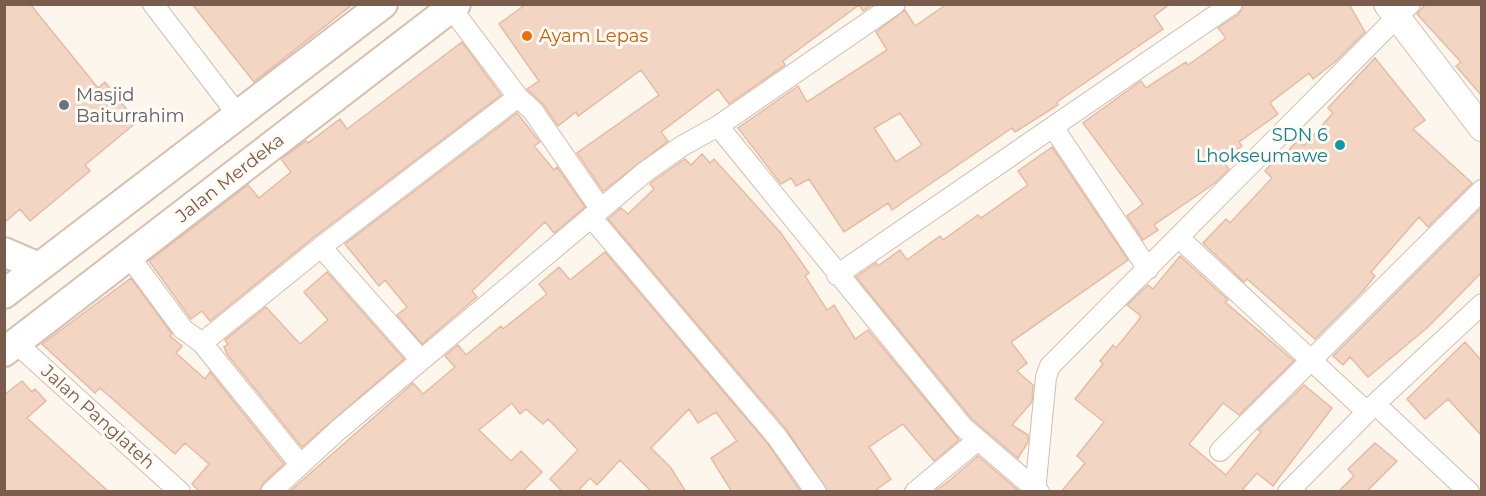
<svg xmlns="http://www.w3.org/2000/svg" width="1486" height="496" font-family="Montserrat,sans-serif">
<rect width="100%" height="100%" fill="#fdf6ec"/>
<path fill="#f3d5c3" stroke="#e6bba3" stroke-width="1.5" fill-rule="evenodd" d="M4 4H30L98 88 105 82 137 122 85 165 90 171 30 221 20 209 4 223Z
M192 4H353L254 82Z
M526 4H873L863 11 859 5 783 61 785 65 729 104 718 89 661 132 668 141 603 191 577 153 659 95 641 70 578 116 576 112 558 126 543 104 527 89 539 81 499 24Z
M947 4H1170L1154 16 1163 29 1057 102 1058 105 1015 132 1012 128 892 210 888 203 844 232 809 179 796 186 791 178 781 184 738 128 798 86 807 102 887 50 876 32 905 10 915 26ZM900 113 922 145 896 162 874 128Z
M1244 4H1349L1365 32 1335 62 1313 79 1309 73 1270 103 1278 114 1239 142 1242 146 1222 160 1229 169 1215 183 1154 225 1158 230 1143 240 1127 216 1143 204 1083 123 1141 81 1146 88 1186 62 1188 65 1226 38 1218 28 1239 14Z
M1426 4H1482V96L1456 66 1461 62 1417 14Z
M462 42 501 95 314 237 210 321 202 311 191 319 149 261 248 185 259 198 291 172 281 159 306 141 308 143 340 119 347 129Z
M1375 58 1425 120 1413 129 1472 183 1428 227 1419 217 1371 272 1375 276 1363 291 1315 339 1247 279 1244 282 1203 243 1226 219 1230 223 1272 178 1265 171 1280 155 1282 157 1298 140 1304 146 1333 113 1328 108Z
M517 113 540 142 534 146 554 170 557 167 585 207 554 233 545 222 472 291 477 297 422 344 397 315 407 307 385 280 379 286 345 244Z
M1052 147 1128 260 1011 342 1027 363 1017 371 1033 385 1032 402 1012 425 1028 435V442L1018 458 972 419 856 277 876 263 878 266 900 250 907 260 940 236 943 240 978 215 981 218 1028 185 1018 171Z
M702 154 710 163 714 159 780 232 809 273 805 276 827 310 834 305 855 339 868 330 959 440 934 461 903 424 869 447 891 479 873 492H828L786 429 608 219 621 208 628 214 654 189 650 184 652 182 685 159 691 165Z
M1482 207V272L1428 327 1368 377 1350 357 1343 365 1333 356Z
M605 252 768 444 801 492H732L711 458 737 441 716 412 698 423 689 409 651 448 671 468 686 492H652L620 460 597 485 590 478 577 492H563L550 479 578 450 548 419 543 424 526 409 520 414 512 403 479 430 511 461 521 451 542 472 522 492H289L413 383 423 394 455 367 445 356 458 345 466 355 501 326 503 329 547 294 539 284 559 267 570 280Z
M1180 256 1228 300 1225 302 1294 361 1239 415 1223 403 1189 444 1226 475 1261 432 1258 430 1304 385 1332 408 1273 486 1257 473 1243 489 1247 492H1061L1085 463 1077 456 1104 422 1075 399 1103 364 1100 361 1113 345 1116 348 1138 321 1141 316 1127 305 1148 285 1153 289Z
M327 272 404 359 302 447 227 354 224 347 228 344 225 340 266 307 300 344 328 320 304 292Z
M131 278 172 334 170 336 182 346 176 353 205 379 210 372 284 464 263 483 259 492H200L192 484 209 464 185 443 175 454 100 388 95 393 42 344Z
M1465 342 1482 361V436L1448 399 1425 419 1407 399Z
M22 381 32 392 35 389 46 401 27 418 109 492H4V395Z
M1375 443 1397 461 1366 492H1338L1354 476 1348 469Z
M978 456 1020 492H934L950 480Z"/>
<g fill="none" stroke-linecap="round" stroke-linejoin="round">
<g stroke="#d1beb0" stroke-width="22">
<path id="minor" d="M153 4 238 115
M451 8 518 97 533 111 600 208
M718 126 963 427 1039 492
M1053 127 1148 269
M591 217 777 437 816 492
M1179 238 1367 412
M321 247 421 360
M129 256 183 329 202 343 300 464
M837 275 1232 4
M16 343 180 492
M202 343 321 247 518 97
M1375 404 1469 492
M1220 451 1482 190
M271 492 337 431 645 172 682 146 718 126 895 4
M915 492 978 440
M1035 492 1046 377 1050 366 1410 4
M1288 492 1375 404 1482 304"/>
</g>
<g stroke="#d1beb0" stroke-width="28">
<path id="tertiary" d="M1387 4 1482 128"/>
</g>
<g stroke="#d6c0b0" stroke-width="32">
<path id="secondary" d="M4 252 39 267
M4 294 383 4
M4 352 456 4"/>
</g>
<use href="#minor" stroke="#fff" stroke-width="20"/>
<use href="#tertiary" stroke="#fff" stroke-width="26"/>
<use href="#secondary" stroke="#fff" stroke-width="28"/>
</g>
<circle fill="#e8710a" stroke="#fffaf3" stroke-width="2" cx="527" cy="36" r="6"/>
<circle fill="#6b7280" stroke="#fffaf3" stroke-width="2" cx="64" cy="105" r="6"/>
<circle fill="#0f9aa8" stroke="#fffaf3" stroke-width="2" cx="1340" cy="145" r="6"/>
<g text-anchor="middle" stroke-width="6" stroke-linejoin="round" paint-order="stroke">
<g font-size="18" fill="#c56008" stroke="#fffaf3" text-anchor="start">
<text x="539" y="42">Ayam Lepas</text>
</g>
<g font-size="18" fill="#5b616d" stroke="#fffaf3" text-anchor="start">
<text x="76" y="101">Masjid<tspan x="76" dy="21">Baiturrahim</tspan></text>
</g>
<g font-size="18" fill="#0d838f" stroke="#fffaf3" text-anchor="end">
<text x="1328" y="141">SDN 6<tspan x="1328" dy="21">Lhokseumawe</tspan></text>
</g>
<g font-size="18" fill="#7a5c4d" stroke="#fffaf3">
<text transform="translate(230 178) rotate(-38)" y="6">Jalan Merdeka</text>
<text transform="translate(98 417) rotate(42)" y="6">Jalan Panglateh</text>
</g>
</g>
<rect width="1486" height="496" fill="none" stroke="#7a5c4d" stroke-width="12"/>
</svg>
